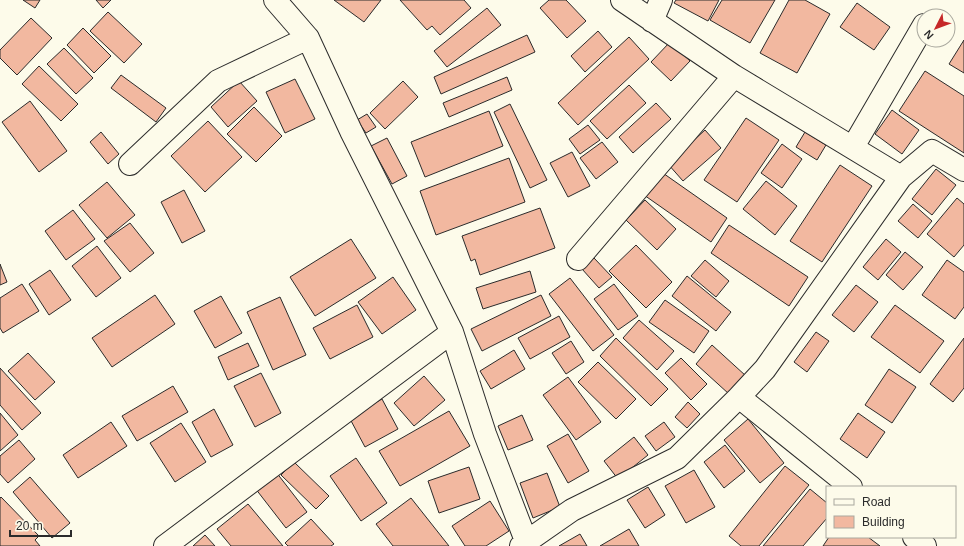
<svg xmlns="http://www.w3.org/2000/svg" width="964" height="546" font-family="Arial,sans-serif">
<rect width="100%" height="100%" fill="#fdfbea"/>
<path fill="#f2b8a0" stroke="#2b2b2b" d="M23 0H40L35 8Z
M96 0H111L103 8Z
M334 0H381L364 22Z
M400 0H464L471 8 440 35 432 26 427 30Z
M549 0H566L586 21 567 38 540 8Z
M676 0H719L708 21 674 3Z
M722 0H775L750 43 710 20Z
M789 0H805L830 14 797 73 760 53Z
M857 3 890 27 874 50 840 27Z
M487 8 501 25 447 67 434 51Z
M108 12 142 44 124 63 90 31Z
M31 18 52 38 17 75 0 58V50Z
M83 28 111 56 94 73 67 45Z
M598 31 612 47 585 72 571 56Z
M527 35 535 52 441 94 434 77Z
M629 37 649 59 578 125 558 103Z
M964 40V73L949 64Z
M670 42 690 61 671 81 651 62Z
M64 48 93 78 76 94 47 64Z
M39 66 78 104 61 121 22 84Z
M925 71 964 96V153L899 111Z
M121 75 166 108 156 122 111 88Z
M507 77 512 90 449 117 443 103Z
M295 79 315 119 285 133 266 92Z
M239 81 257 101 228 127 211 107Z
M403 81 418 97 385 129 370 113Z
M629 85 646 103 607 139 590 121Z
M30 101 67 151 39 172 2 122Z
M656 103 671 119 633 153 619 137Z
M510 104 547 180 530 188 494 112Z
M254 107 282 136 256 162 227 134Z
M892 110 919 130 902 154 875 134Z
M489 111 503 146 425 177 411 142Z
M367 114 376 127 366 133 357 120Z
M746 118 779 140 737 202 704 180Z
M208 121 242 157 205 192 171 156Z
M588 125 600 140 580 154 569 139Z
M705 130 721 148 683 181 668 164Z
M101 132 119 154 108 164 90 142Z
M805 132 826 145 817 160 796 147Z
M387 138 407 176 392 184 371 146Z
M602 142 618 162 596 179 580 158Z
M782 144 802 159 782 188 761 173Z
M572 152 590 186 568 197 550 163Z
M509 158 525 202 436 235 420 191Z
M840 165 872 186 822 262 790 241Z
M936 169 956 185 932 215 912 199Z
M660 171 727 218 711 242 644 195Z
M766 181 797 206 775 235 743 209Z
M107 182 135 215 107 238 79 205Z
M184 190 205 231 182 243 161 202Z
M957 198 964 204V245L954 257 927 234Z
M645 200 676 229 657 250 626 220Z
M913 204 932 221 918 238 898 221Z
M540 208 555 248 480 275 475 259 471 261 462 236Z
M73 210 95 239 66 260 45 231Z
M130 223 154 253 130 272 104 241Z
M729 225 808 277 789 306 711 253Z
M351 239 376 278 315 316 290 277Z
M886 239 901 252 878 280 863 267Z
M636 245 672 282 646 308 609 271Z
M97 246 121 278 96 297 72 266Z
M905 252 923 267 903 290 886 275Z
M594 258 612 277 599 288 582 269Z
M705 260 729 281 716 297 691 276Z
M947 260 964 272V307L955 319 922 295Z
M0 264 7 282 0 285Z
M50 270 71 300 49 315 29 284Z
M530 271 536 292 483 309 476 288Z
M687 276 731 312 716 331 672 296Z
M393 277 416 310 382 334 358 302Z
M570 278 614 335 593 351 549 294Z
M22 284 39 311 3 333 0 328V298Z
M614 284 638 316 618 330 594 299Z
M856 285 878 302 854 332 832 315Z
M155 295 175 324 112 367 92 338Z
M541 295 551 316 482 351 471 329Z
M221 296 242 333 215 348 194 311Z
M280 297 306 355 273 370 247 312Z
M665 300 709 331 694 353 649 322Z
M357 305 373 337 330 359 313 328Z
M895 305 944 341 920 373 871 337Z
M559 316 570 337 530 359 518 338Z
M639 320 674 351 657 370 623 338Z
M816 332 829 341 807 372 794 362Z
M616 338 668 389 651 406 600 356Z
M964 338V388L953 402 930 384Z
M571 341 584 362 566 374 552 353Z
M248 343 259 366 228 380 218 357Z
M712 345 746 376 729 394 696 364Z
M514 350 525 369 491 389 480 371Z
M28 353 55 382 35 400 8 371Z
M681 358 707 384 691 400 665 373Z
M598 362 636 399 616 419 578 382Z
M0 368 41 413 22 430 0 405Z
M889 369 916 387 892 423 865 405Z
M261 373 281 413 255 427 234 386Z
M424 376 445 400 414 426 394 403Z
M568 377 601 422 576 440 543 395Z
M173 386 188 412 137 441 122 416Z
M382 399 398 429 365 447 349 417Z
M688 402 700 414 687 428 675 417Z
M214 409 233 445 211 457 192 422Z
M449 411 470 446 400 486 379 451Z
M0 413 18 435 0 451Z
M858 413 885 432 867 458 840 439Z
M522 415 533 440 508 450 498 426Z
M748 419 784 463 760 483 724 440Z
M111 422 127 446 78 478 63 455Z
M664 422 675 437 656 451 645 436Z
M181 423 206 462 175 482 150 443Z
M568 434 589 471 568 483 547 446Z
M634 437 648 455 618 479 604 461Z
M19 440 35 459 8 483 0 474V456Z
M725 445 745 471 724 488 704 462Z
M356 458 387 503 361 521 330 476Z
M294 462 329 496 316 509 281 475Z
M785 466 809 485 759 546H741L729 536Z
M469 467 480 499 439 513 428 481Z
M694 470 715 507 686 523 665 486Z
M276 472 307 512 286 528 255 488Z
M547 473 560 507 533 518 520 483Z
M30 477 70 523 52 538 13 492Z
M648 487 665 515 645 528 627 500Z
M810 489 827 503V518L803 546H763Z
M1 497 39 536 35 540 40 546H0V498Z
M411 498 449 546H393L376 524Z
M490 501 509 531 486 546H465L452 526Z
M248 504 283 546H231L217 529Z
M311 519 334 544 331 546H288L285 543Z
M629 529 639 546H600Z
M580 534 587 546H559Z
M205 535 215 546H193Z
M829 537H868L880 546H823Z"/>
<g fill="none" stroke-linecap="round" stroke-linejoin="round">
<g stroke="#2b2b2b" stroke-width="24">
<path id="minor" d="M275 0 308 38 351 131 452 332 485 434 528 546
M622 0 734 76 901 177
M652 21 661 0
M853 147 924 25
M130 164 218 81 308 38
M578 259 734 76
M739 397 851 487
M914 537 925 546
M165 546 452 332
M521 546 526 542 572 510 677 458 739 397 765 369 901 177 932 151 964 170"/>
</g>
<use href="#minor" stroke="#fdfbea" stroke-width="22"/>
</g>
<rect x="826" y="486" width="130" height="52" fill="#fdfbea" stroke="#a9a89e"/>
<rect x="834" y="499" width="20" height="6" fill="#fdfbea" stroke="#a9a89e"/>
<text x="862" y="506" font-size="12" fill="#2b2b2b">Road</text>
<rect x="834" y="516" width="20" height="12" fill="#f2b8a0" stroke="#a9a89e"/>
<text x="862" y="526" font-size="12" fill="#2b2b2b">Building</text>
<g transform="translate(936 28) rotate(228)"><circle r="19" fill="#fdfbea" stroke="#a9a89e"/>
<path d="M0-3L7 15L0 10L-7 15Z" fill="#c62828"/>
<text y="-6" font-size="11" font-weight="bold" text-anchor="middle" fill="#2b2b2b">N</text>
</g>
<path d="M10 530v6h61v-6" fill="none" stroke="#2b2b2b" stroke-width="2"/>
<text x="16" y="530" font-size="12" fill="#2b2b2b" stroke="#fdfbea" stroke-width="3" paint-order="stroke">20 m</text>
</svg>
